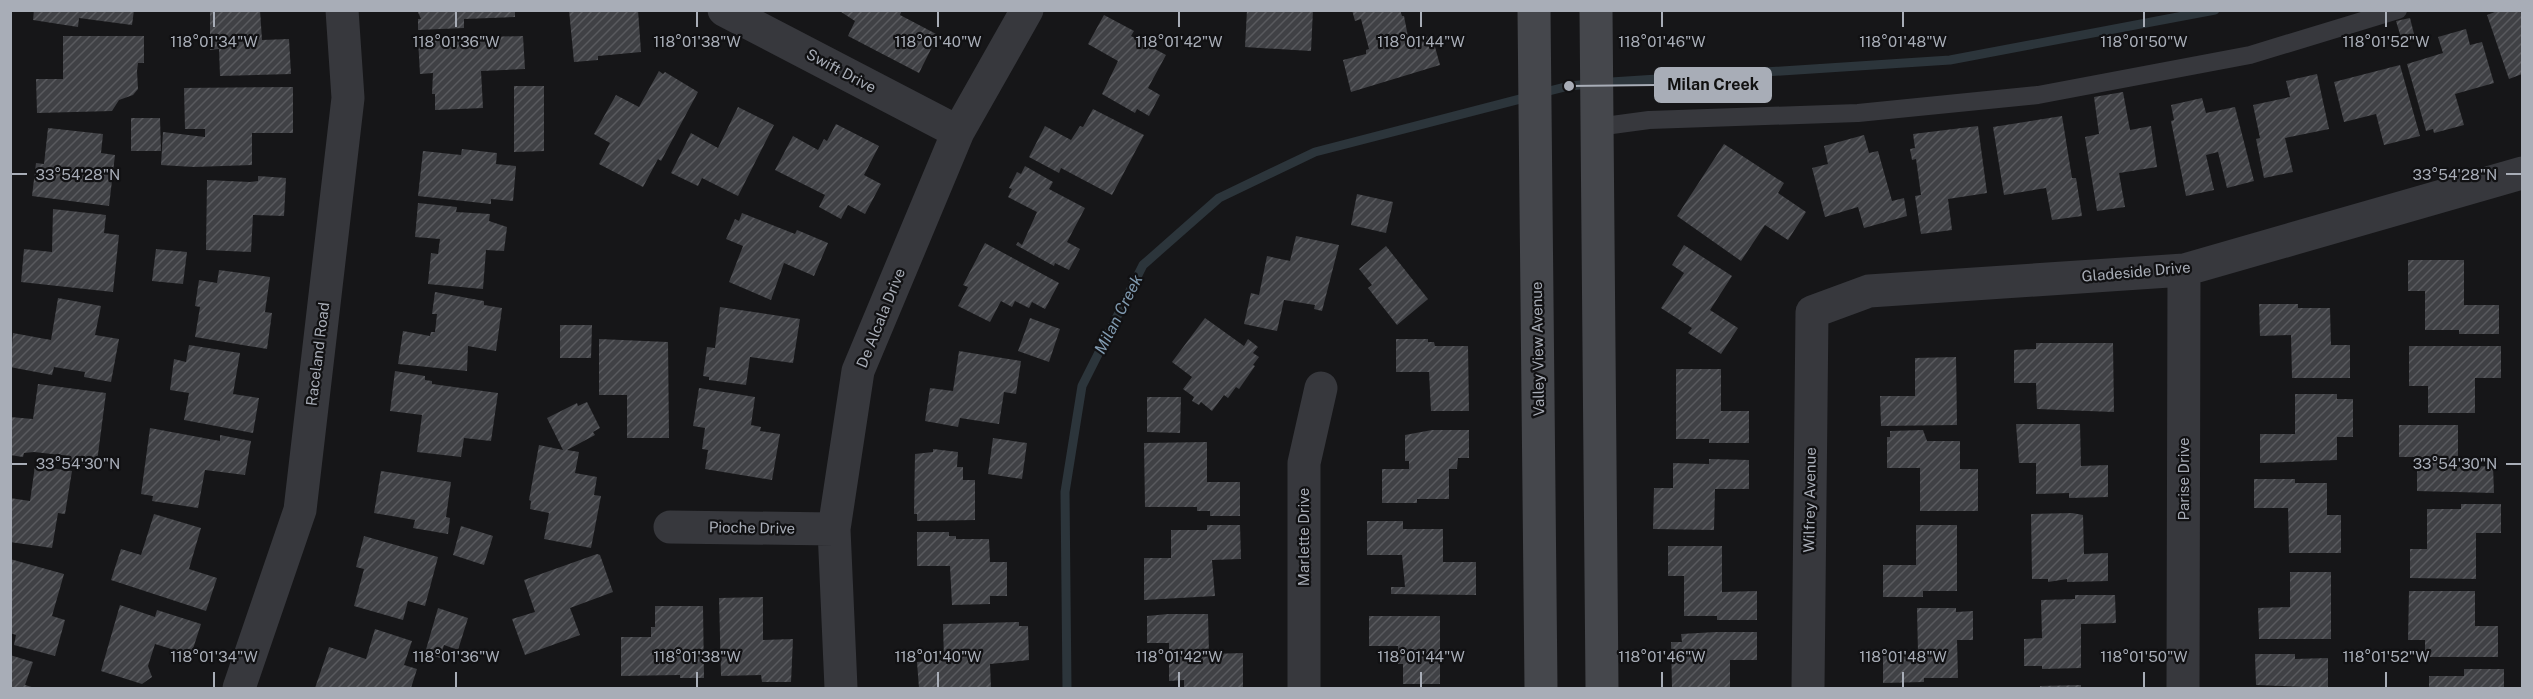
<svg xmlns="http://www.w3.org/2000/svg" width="2533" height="699" font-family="'Public Sans',sans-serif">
<defs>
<pattern id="building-hatch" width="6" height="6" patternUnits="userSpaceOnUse" patternTransform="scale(1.5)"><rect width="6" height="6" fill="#404145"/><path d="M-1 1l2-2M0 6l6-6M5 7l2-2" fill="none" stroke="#595a5e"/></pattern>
</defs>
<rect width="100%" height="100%" fill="#161618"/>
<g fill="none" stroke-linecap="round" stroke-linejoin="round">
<path stroke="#2c353b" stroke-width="9" d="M1541 93 1569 86 1611 82 1950 60 2215 10
M1067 688 1065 492 1082 386 1143 265 1219 198 1315 152 1528 97"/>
</g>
<path fill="url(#building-hatch)" d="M34 10H134L132 25 79 18 78 27 33 20Z
M210 10H260L262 40 289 39 291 74 220 76 219 49 210 50Z
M417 10H515V17L464 19V28L418 30V19H421Z
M569 10H638L641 52 598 56V60L574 62Z
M838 10H902L900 15 938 35 919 73 848 36 855 21Z
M1247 10H1313L1311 51 1245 47Z
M1352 10H1400L1402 16H1404L1409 42 1413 39 1432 36 1440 65 1351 92 1343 60 1366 54V50L1369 49 1361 19 1355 21Z
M2500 10H2520L2522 17V74L2509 79 2487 15Z
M1104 15 1134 31 1131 36 1166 55 1148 88 1160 95 1149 116 1137 109 1135 113 1102 94 1118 61 1088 44Z
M2410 18 2415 38 2402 41 2396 21Z
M2466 29 2470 45 2482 42 2494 83 2455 94 2464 125 2434 133 2433 129 2426 131 2407 64 2443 53 2438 37Z
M63 36H144V63H138L137 71 138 89 133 95 119 100 112 111 37 113 36 79H63Z
M523 36 525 69 481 71 483 108 435 110V94H432L433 73 420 74 418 39Z
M2400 65 2420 136 2384 145 2376 114 2344 122 2334 82Z
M659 71 663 74 665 72 698 92 661 161 658 159 643 187 599 164 610 143 594 134 616 95 639 107Z
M2317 74 2329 129 2285 138 2293 172 2264 178 2256 139 2260 138 2253 105 2290 97 2286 81Z
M514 86H544V151L514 152Z
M293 87V133H252V165L194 167 161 165 163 132 205 137V129H185L184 88Z
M2123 92 2130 130 2151 126 2157 167 2119 173 2125 207 2097 211 2085 137 2099 134 2094 97Z
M2202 98 2206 113 2235 107 2254 181 2227 188 2218 152 2206 155 2214 190 2186 196 2171 121 2174 120 2171 105Z
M738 107 774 125 738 196 702 178 698 186 671 173 691 133 718 148Z
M1093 109 1144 135 1112 195 1061 168 1059 173 1029 157 1045 126 1071 140 1080 126 1083 127Z
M2062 116 2072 178H2076L2082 216 2052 220 2046 188 2004 195 1993 127Z
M131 118H160L161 151H131Z
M836 124 879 146 864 175 881 184 865 214 848 205 841 219 819 207 825 195 775 170 793 136 818 150 824 139 827 141Z
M1978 126 1987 193 1948 199 1952 230 1921 234 1915 196 1921 195 1916 159 1912 160 1910 149 1915 148 1913 134Z
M48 128 103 134 101 153 115 155 109 206 32 196 36 163 44 164Z
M1864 135 1869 153 1878 151 1892 201 1904 198 1907 216 1864 228 1858 207 1825 217 1812 168 1828 164 1824 146Z
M1724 144 1784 183 1778 193 1806 212 1788 240 1765 225 1741 261 1677 216Z
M462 149 497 153 496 164 516 166 513 201 491 199V204L418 196 423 151 461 155Z
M1025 166 1053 182 1049 189 1085 208 1067 242 1080 249 1069 270 1055 263 1054 266 1016 245 1018 242 1022 245 1037 212 1008 197 1012 189 1009 188 1017 172 1021 174Z
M258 176 286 178 284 216 253 215 251 252 206 250 207 180 250 182 258 181Z
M1357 194 1393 202 1386 233 1351 225Z
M418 203 457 207 456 212 490 214 489 221 507 227 504 251 486 250 483 289 428 284 431 253 438 254 440 239 415 237Z
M53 209 106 215 104 233 119 235 113 292 21 282 24 249 52 252Z
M742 213 795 234 797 230 828 243 814 276 784 263 771 300 729 282 743 246 726 239 735 219 739 221Z
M1296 236 1339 245 1322 311 1314 309 1315 305 1284 300 1277 331 1244 324 1251 293 1259 295 1267 256 1290 261Z
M985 243 1059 283 1045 309 1032 302 1029 308 1015 301 1012 307 1001 301 990 322 958 306 968 287 963 285Z
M1684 245 1732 276 1710 310 1738 328 1721 354 1688 333 1692 328 1661 308 1684 273 1672 265Z
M1386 246 1428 299 1397 325 1368 288 1372 285 1359 269Z
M156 249 187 252 183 284 152 281Z
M2408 260H2464V305H2499V334H2459V330H2425V291H2408Z
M219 270 270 277 265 312 272 313 267 349 195 337 200 307 195 306 199 280 217 283Z
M435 292 484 301V305L502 308 496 351 468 346 467 371 398 364 403 331 430 336 431 332H435L437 314H432Z
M58 298 101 306 95 335 119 339 111 382 84 377 85 372 54 367 52 375 10 367 13 333 51 340Z
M2259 304H2298V308H2330L2331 345H2350V378H2292L2291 335 2260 336Z
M720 307 800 319 793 363 750 357 746 385 709 380V377L703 376 707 347 715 348Z
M1030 318 1060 329 1049 362 1018 351Z
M1205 318 1244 346 1248 339 1258 347 1253 353 1259 357 1253 365 1255 366 1239 389 1236 387 1228 398 1224 395 1212 411 1201 402 1199 405 1192 401 1194 397 1183 389 1192 377 1172 362Z
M560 325H592L591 358H560Z
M599 339 668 342 669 438H627V395H599Z
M1396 339H1428V342H1434L1435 346H1468L1469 411H1431L1429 372H1396Z
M2036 343H2113L2114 412 2037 409 2036 383H2014V350L2036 349Z
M189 345 240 353 233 394 259 398 253 433 184 420 189 393 170 390 174 359 186 362Z
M2409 346H2501V378H2475V413H2428V386H2409Z
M959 351 1021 361 1016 394 1004 392 999 424 960 418 958 427 925 421 930 388 953 391Z
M1956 357 1957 425 1881 426 1880 396H1915V358Z
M1676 369H1721V411H1749V443H1709V439H1676Z
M395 371 425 376V380L432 381V384L498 393 491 441 464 438 461 457 417 452 422 415 390 411Z
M38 384 106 393 97 462 93 461 92 465 70 462V456L34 452 24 453 23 457 10 455V417L33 419Z
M699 388 755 397 751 425 761 427 760 431 780 434 772 480 705 469 708 450 702 449 705 428 693 426Z
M2295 394H2337V399H2353V437H2337V460L2260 463V434H2295Z
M1147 397H1181L1180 433 1147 432Z
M587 402 600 428 593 432 595 435 567 450 579 452 575 473 597 477 594 495 601 496 591 548 544 539 549 513 530 509 531 501 529 500 539 445 563 450 547 418 577 403 578 406Z
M2016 424H2080L2081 466 2108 465V497L2069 498V493L2036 494V463H2019Z
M2399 425H2458V467L2493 466 2494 493 2417 491V457H2399Z
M150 428 220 441V435L251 441 245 475 205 470 198 508 152 501 153 496 141 494Z
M1432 430H1469V458H1458L1457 469H1449V499H1417V503H1382V469H1409V461H1405V435Z
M1923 430 1927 441H1960V469H1978V511H1920V468H1887V437H1890V431Z
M993 438 1027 443 1022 479 988 474Z
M1207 442V482H1240V516H1210V511H1197V507H1145L1144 443Z
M933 449 958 452 957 467H963V480H975V520L917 521V514H914L915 454 933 452Z
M1709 459 1749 460V489H1715L1714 530 1653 529 1654 488H1673V463L1709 464Z
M35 466 72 471 65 514 58 513 52 548 10 542V498L30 501Z
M381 471 451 482 446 517 450 518 448 534 413 528 415 520 374 513Z
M2254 479H2295V483H2327V515H2341V553H2289L2288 508H2254Z
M2461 504H2501V533H2476V579L2410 578V549H2427V509H2461Z
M2072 513 2083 515 2084 554 2108 553V581L2067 582V579L2048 582V579H2032L2031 514Z
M154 514 201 528 189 569 217 578 206 611 111 580 121 549 141 555Z
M1367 521H1403V529H1443V562H1476V595L1391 594V587H1405L1402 555H1367Z
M1207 525H1240L1241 559 1212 560 1215 596 1144 600V558H1171V530H1207Z
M1916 525H1957V591H1923V597H1883V565H1916Z
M461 526 493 536 484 565 453 555Z
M917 532H949V536H956V539H989L990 562H1007V596H990V604L952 605 950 566H917Z
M364 536 438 557 425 606 408 601 403 620 354 606 364 569 356 567Z
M1668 546H1722V592L1757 591V620H1717V616H1684V576H1668Z
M597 554 600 555 613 592 570 608 580 635 525 655 512 619 535 612 524 580Z
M10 559 64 574 52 616 65 620 55 656 14 645 16 635 10 633Z
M2290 572H2331V639H2259L2258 608 2290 607Z
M2409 591H2475V626H2498V657H2425V640H2408Z
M2075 595H2115L2116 623 2081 624V668L2042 669V666H2024V639L2042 638 2041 600 2075 599Z
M763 597V640L793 639 791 682H762L761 675 721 676 719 598Z
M120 605 155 617 157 610 201 624 191 655 155 644 148 666 152 677 142 684 101 671Z
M655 606H703L704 678H680V675L621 676V637H651V627H655Z
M438 608 468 618 458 650 444 645 440 658 425 653Z
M1917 608H1956V612L1973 611V640H1957L1958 678H1924V682L1883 683V654L1918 653Z
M1168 614H1208L1209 654 1243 653V687L1184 688V680L1169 681V643H1147V616Z
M1369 616H1440V684H1403V664H1398V646H1369Z
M1019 622V626H1028L1029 660 990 664 991 688H919L917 662 944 660 943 624Z
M375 629 412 641 404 665 417 669 411 688H315L329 647 366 659Z
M1716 632H1757V660H1730V688H1672L1671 642H1682L1681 634Z
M2255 654H2295V659L2328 658V688L2256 685Z
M10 655 33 662 25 685 35 688H10Z
M2464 669H2504V688H2429V676H2464Z
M2081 685V688H2040V686Z"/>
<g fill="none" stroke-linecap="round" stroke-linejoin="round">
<path stroke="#37383d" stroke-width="18" d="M1597 127 1649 120 1858 113 2038 95 2250 55 2398 10"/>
<path stroke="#37383d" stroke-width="33" d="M724 10 958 132
M670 527 834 529
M239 688 300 510 348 98 342 10
M841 688 834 529 858 371 958 132 1027 10
M1304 688V463L1321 388
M1808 688 1812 312 1869 291 2184 270 2522 173
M2183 688 2184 270"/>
<path stroke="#45474c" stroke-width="33" d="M1534 10 1541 688
M1596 10 1602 688"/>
</g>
<path fill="none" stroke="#a8adb7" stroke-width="2" d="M214 12V27M456 12V27M697 12V27M938 12V27M1179 12V27M1421 12V27M1662 12V27M1903 12V27M2144 12V27M2386 12V27M12 174H27M2506 174H2521M12 464H27M2506 464H2521M214 672V687M456 672V687M697 672V687M938 672V687M1179 672V687M1421 672V687M1662 672V687M1903 672V687M2144 672V687M2386 672V687"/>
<g text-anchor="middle" stroke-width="4.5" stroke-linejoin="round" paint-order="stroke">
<g font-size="15" fill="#a8adb7" stroke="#111113">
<text transform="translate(841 71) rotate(28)" y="5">Swift Drive</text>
<text transform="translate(2136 272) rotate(-5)" y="5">Gladeside Drive</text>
<text transform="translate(881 318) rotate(-68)" y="5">De Alcala Drive</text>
<text transform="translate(1538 349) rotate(-91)" y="5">Valley View Avenue</text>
<text transform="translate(318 354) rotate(-83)" y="5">Raceland Road</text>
<text transform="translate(2184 479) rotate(-90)" y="5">Parise Drive</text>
<text transform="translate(1810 500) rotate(-89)" y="5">Wilfrey Avenue</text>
<text transform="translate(752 528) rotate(1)" y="5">Pioche Drive</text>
<text transform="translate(1304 537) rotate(-90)" y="5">Marlette Drive</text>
</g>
<g font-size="16" font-style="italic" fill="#819bb1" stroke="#111113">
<text transform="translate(1118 314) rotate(-63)" y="6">Milan Creek</text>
</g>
</g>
<g font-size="15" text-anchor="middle" fill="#a8adb7" stroke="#111113" stroke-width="4.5" stroke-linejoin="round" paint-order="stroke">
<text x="214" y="47">118°01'34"W</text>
<text x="456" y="47">118°01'36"W</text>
<text x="697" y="47">118°01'38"W</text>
<text x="938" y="47">118°01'40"W</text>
<text x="1179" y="47">118°01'42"W</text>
<text x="1421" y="47">118°01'44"W</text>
<text x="1662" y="47">118°01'46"W</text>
<text x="1903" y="47">118°01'48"W</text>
<text x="2144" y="47">118°01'50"W</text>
<text x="2386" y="47">118°01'52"W</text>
<text x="2455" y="180">33°54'28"N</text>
<text x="78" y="180">33°54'28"N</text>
<text x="2455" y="469">33°54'30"N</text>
<text x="78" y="469">33°54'30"N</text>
<text x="214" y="662">118°01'34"W</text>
<text x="456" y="662">118°01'36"W</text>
<text x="697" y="662">118°01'38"W</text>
<text x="938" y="662">118°01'40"W</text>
<text x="1179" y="662">118°01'42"W</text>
<text x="1421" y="662">118°01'44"W</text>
<text x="1662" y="662">118°01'46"W</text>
<text x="1903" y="662">118°01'48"W</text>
<text x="2144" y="662">118°01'50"W</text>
<text x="2386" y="662">118°01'52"W</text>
</g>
<path fill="none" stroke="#a8adb7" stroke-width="2" d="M1569 86L1655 85"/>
<circle fill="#a8adb7" stroke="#111113" stroke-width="2" cx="1569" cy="86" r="6"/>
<rect fill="#a8adb7" stroke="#a8adb7" stroke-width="2" x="1655" y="68" width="116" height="34" rx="6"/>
<g font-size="16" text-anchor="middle" font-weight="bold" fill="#111">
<text x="1713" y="90">Milan Creek</text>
</g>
<rect width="2533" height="699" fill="none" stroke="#a8adb7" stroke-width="24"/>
</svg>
